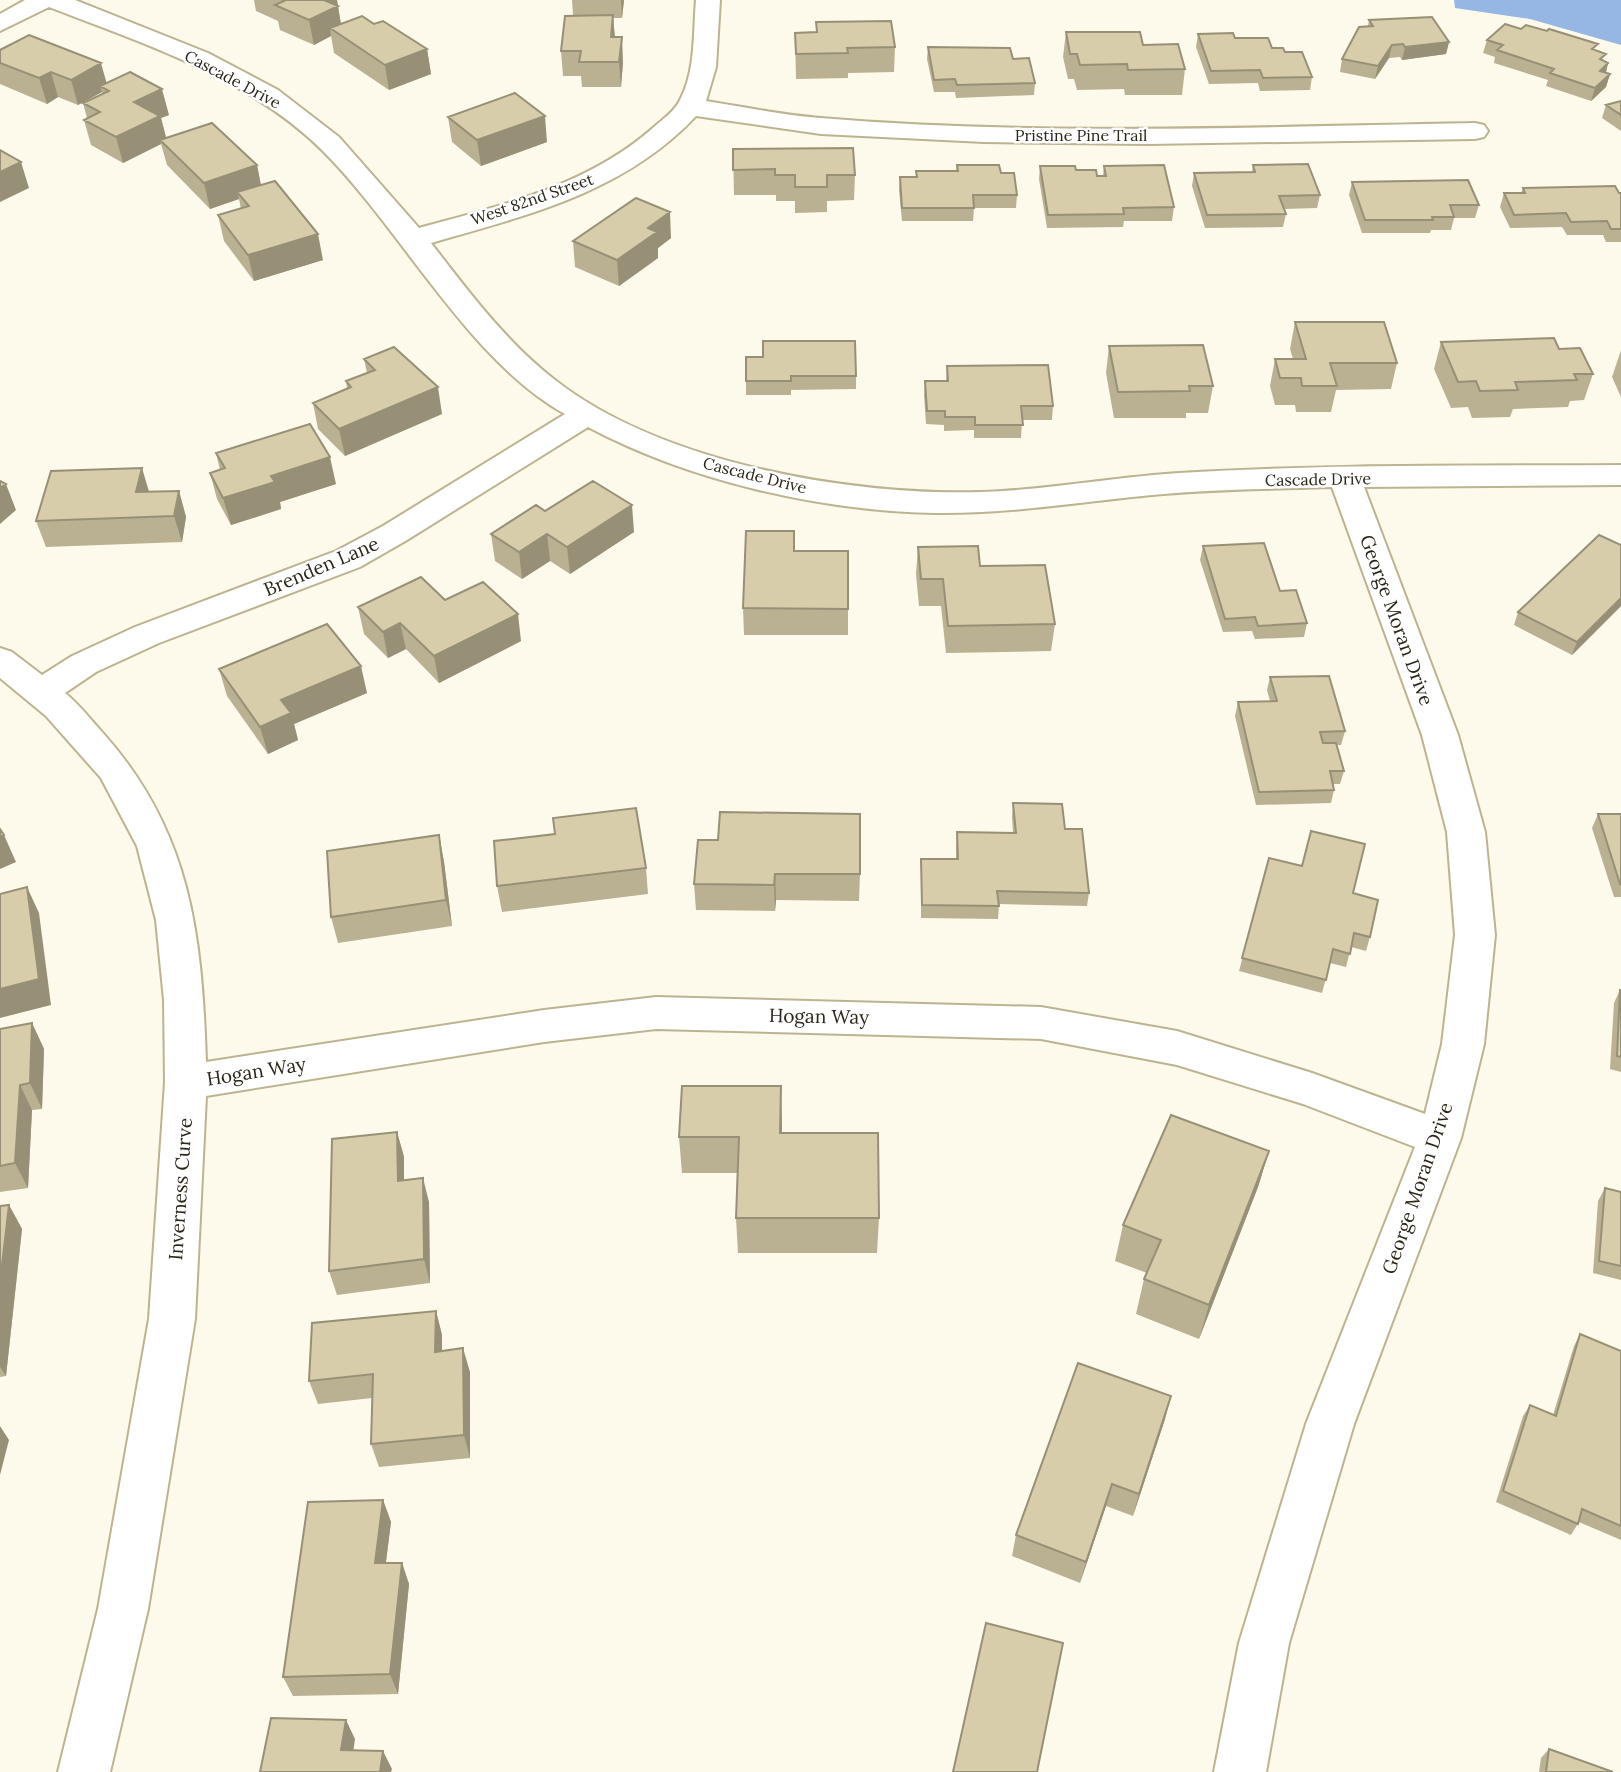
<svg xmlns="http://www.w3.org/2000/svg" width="1621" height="1772" font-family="Lora,serif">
<rect width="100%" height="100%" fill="#fefaeb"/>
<path fill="#96b7e3" d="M1454 0H1621V45L1530 19 1455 8Z"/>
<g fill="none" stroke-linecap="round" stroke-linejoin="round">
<g stroke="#bcb390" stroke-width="4">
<path id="minor" d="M25 0H75L208 53 278 90 339 137 419 228C502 205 588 186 654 127 663 119 675 111 680 100 696 70 693 33 696 0H720L716 67 706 101C744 107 782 115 821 118 1038 136 1257 127 1475 123L1484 125 1488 131 1484 137 1475 139 1148 144 984 142 821 134 696 116C625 192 528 215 431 243 468 291 506 342 555 380 661 463 850 496 981 492 1048 490 1113 477 1179 473 1326 464 1474 466 1621 465V485L1364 487 1458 735 1485 832 1495 935 1484 1044 1461 1138 1354 1424 1289 1643 1266 1772H1214L1239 1643 1306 1424 1415 1147 1303 1104 1177 1065 1041 1039 656 1029 544 1042 206 1096 195 1319 148 1609 110 1772H58L98 1609 149 1319 165 1082 164 1000 156 920 137 846 101 778 46 716 0 678V648L12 652 42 675 72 656 135 627 336 551 383 526 565 414C469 361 401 229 323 151 249 77 144 44 49 7L0 31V14ZM588 427C689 481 821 511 935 513 1008 514 1080 502 1152 495 1212 489 1272 489 1332 487L1422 735 1447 832 1455 935 1442 1044 1425 1114 1312 1073 1177 1031 1041 1007 656 997 544 1010 206 1062C202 935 191 831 102 732 90 719 79 704 65 693L96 672 159 643 360 567 407 540Z"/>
</g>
<use href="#minor" fill="#fff" fill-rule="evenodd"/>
</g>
<path fill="#bab092" d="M254 0H337L341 24H374L427 49 431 74 389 90 334 53 331 36 314 45 280 30 278 21 256 11Z
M572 0H624L622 18H613L615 37 623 62 621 87H582L581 76H563L561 51 573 15Z
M1369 20 1449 42 1446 54 1402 60 1400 57 1389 58 1375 79 1340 72 1342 59 1368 26Z
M816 22 895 47 894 72 848 73V78L796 79 795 33 816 32Z
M1066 32 1143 45 1185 69 1182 95H1125L1124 89 1077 90 1074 79H1068L1063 57Z
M1198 34 1235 38 1285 52 1312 77 1310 90 1260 91 1258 83 1209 84 1196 47Z
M1487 40 1596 51 1604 61 1608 63 1606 73 1610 74 1606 87 1591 101 1546 86 1548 80 1494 63 1495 57 1483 53Z
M928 47 1013 59 1035 83 1034 95 956 98 955 92H934L927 59Z
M0 50 107 83 169 115 161 118 166 138 257 165 261 185 323 260 254 281 224 241 218 215 241 209 239 199 210 209 167 165 161 144 123 163 91 145 84 120 87 118 83 103 102 94V92L78 105 58 97 47 104 0 84Z
M1621 101V131L1602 118 1606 105Z
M448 117 547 142 481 166 452 142Z
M733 149 855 175 854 200 827 201V212L795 213V201H776V195H734Z
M957 165 1001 173 1017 195 1016 208H974L973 221H902L899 190 900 177H916V171H956Z
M1253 165 1320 195 1317 208 1284 209 1286 214 1283 227 1205 228 1192 186 1194 173 1252 172Z
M1040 166 1076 170 1097 176H1103L1104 166 1174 207 1172 221H1124L1123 227 1047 228 1039 179Z
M1352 182 1479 205 1475 218H1454L1451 230H1431L1430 233H1362L1349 195Z
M1523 188 1621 193V242H1606L1603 235H1567L1562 227 1510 228 1500 207 1504 193H1521Z
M671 238 658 248V258L619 286 575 267 573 241Z
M1295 322 1397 363 1391 389 1336 390 1331 412H1296L1295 405H1275L1270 386 1275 359H1293L1290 349Z
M1441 342 1559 349 1593 374 1584 400 1570 401 1568 407 1513 409 1510 417 1472 418 1468 407 1451 408 1434 369Z
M1109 346 1213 386 1208 413H1186V418H1114L1106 373Z
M1621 350V397L1612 377Z
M746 357 856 376V389L791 390V395H746Z
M364 359 442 414 345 456 318 429 313 403 347 388 346 381 367 373Z
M947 366 1053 406 1052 420H1022L1021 438H974V430L944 431V425L926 424 924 395 925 381H946Z
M216 453 336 484 280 502 281 509 231 525 217 499 210 473 220 470Z
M179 491 186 517 182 542 46 547 36 521Z
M545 511 634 532 570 574 550 561 522 579 495 561 491 534Z
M1621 545V606L1572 655 1514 625 1518 612Z
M1203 546 1280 591 1307 623 1304 637 1255 639 1252 631 1223 632 1200 560Z
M918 547 980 566 1055 624 1051 651 946 653 941 606H919L916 574Z
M794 551 848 609V635H744L743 608Z
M445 600 521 641 439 683 406 649 388 658 364 634 358 607Z
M219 669 367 693 294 724 298 740 268 754 227 696Z
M1270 677 1345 731 1341 745H1337L1344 771 1340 784H1333L1334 790 1331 803 1256 805 1235 716 1238 702 1270 701 1267 690Z
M1013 803 1065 829 1089 893 1087 906 999 904 998 919 921 918V859H956V845L957 832 1013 833 1012 817Z
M1598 814H1621V897H1614L1592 828Z
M439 835 444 862 452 926 338 943 331 917Z
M718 840 860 874 859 901 776 900 775 911 696 910 694 884Z
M1269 858 1353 893 1370 937 1366 951 1351 947 1346 967 1330 963 1322 993 1239 971Z
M646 868 648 894 502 912 497 886Z
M1620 990H1621V1072L1610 1069 1614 1003Z
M32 1023 44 1049 42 1109 32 1110 28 1188 0 1192V1029Z
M782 1123V1133L879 1218 877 1253H738L736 1218 737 1173H682L679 1137Z
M397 1132 404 1157V1180L429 1202 430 1283 337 1295 329 1271Z
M1269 1151 1258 1187 1199 1339 1136 1314 1144 1279 1147 1273 1115 1261 1123 1225Z
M1605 1188 1621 1192V1280L1593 1273 1598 1201Z
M9 1205 22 1229 6 1376 0 1377V1206Z
M436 1311 442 1335V1351L470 1372V1458L379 1467 371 1444 372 1398 318 1404 309 1381Z
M1580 1334 1621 1351V1540L1579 1522 1571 1535 1496 1502 1523 1416 1530 1405 1553 1415 1574 1346Z
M1165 1419 1133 1516 1106 1506 1080 1583 1012 1556 1016 1535Z
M383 1500 391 1522 386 1563H402L409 1584 398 1694 293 1696 283 1677Z
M1549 1749 1613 1772H1539L1541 1758Z"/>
<path fill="#979077" d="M321 0H337L342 31 330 28 331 36 314 45 309 20Z
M621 0H624L622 18Z
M613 15 615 40 611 37Z
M622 37 623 62 621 87 619 62Z
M1449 42 1446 54 1402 60 1405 47Z
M1392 45 1389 58 1375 79 1378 66Z
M427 49 431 74 389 90 385 65Z
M101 63 108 88 100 86 102 92 78 105 71 80Z
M1608 63 1605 76 1600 71Z
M51 72 58 97 47 104 39 78Z
M1610 74 1606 87 1591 101 1595 88Z
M162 89 169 115 161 118 167 141 160 140 161 144 123 163 116 137 134 102Z
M545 116 547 142 481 166 477 140Z
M21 162 29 188 0 202V172Z
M257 165 262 191 237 192 239 199 210 209 204 183Z
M670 212 671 238 658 248V258L619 286 617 260 648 228Z
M318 234 323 260 254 281 248 255Z
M438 387 442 414 345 456 339 429Z
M330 457 336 484 280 502 281 509 231 525 223 498 271 476Z
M142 468 150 495 136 492Z
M6 484 16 510 0 524V488Z
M179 491 186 517 182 542 174 516Z
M632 505 634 532 570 574 567 547Z
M547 534 550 561 522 579 519 552Z
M1621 598V606L1572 655 1577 642Z
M518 614 521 641 439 683 434 656Z
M400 623 406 649 388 658 383 632Z
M361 666 367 693 294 724 298 740 268 754 260 727 281 700Z
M4 835 16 862 0 869V837Z
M439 835 444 862 452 926 446 900Z
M775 874 776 900 775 911 774 885Z
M27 887 39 913 51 1005 0 1018V989Z
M32 1023 44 1049 42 1109 30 1083Z
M20 1085 32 1110 28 1188 15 1163Z
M781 1086 782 1123 781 1169 780 1133Z
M397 1132 404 1157V1206L398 1181Z
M1269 1151 1258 1187 1199 1339 1209 1305Z
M423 1178 429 1202 430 1283 424 1259Z
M9 1205 22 1229 6 1376 0 1367V1282Z
M436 1311 442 1335V1375L435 1352Z
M463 1348 470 1372V1458L464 1435Z
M1171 1396 1165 1419 1133 1516 1139 1494Z
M0 1426 9 1440 0 1475Z
M1112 1484 1106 1506 1080 1583 1086 1562Z
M383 1500 391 1522 383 1584 375 1563Z
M402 1563 409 1584 398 1694 390 1674Z
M346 1720 355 1739 351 1768 341 1750Z
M383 1751 392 1769 391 1772H380Z"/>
<path fill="#d8cdaa" stroke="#979077" stroke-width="2" d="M282 0H324L338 6 309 20 275 5 284 1Z
M613 15 611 37H622L619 62H579L581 51H561L565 16Z
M362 16 374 24 383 21 427 49 385 65 330 28Z
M1432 17 1449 42 1405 47 1403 44 1392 45 1378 66 1342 59 1359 27 1373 26 1369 20Z
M891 21 895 47 847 48 848 53 796 54 795 33 817 32 816 22Z
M1505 24 1521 29 1526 25 1547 31 1549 29 1598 44 1592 49 1606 54 1600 59 1608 63 1600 71 1610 74 1595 88 1550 73 1554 69 1497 50 1503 45 1487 40Z
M1066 32H1140L1143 45 1178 44 1185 69 1128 70 1127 64 1080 65 1077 54H1070Z
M1233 33 1235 38H1268L1272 48H1283L1285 52H1302L1312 77 1263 78 1260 70 1211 71 1198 34Z
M29 35 101 63 71 80 51 72 39 78 0 63V50Z
M928 47 1010 48 1013 59 1029 58 1035 83 957 85 955 79 934 80Z
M130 72 162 89 134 102 160 116 116 137 84 120 100 112 83 103 109 91 100 86Z
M515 93 545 116 477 140 448 117Z
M1621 101V115L1606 105Z
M212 123 257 165 204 183 160 140Z
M853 148 855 175H827V187H795V175H775V169L733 170V149Z
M0 150 21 162 0 172Z
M1308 164 1320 195 1279 196 1286 214 1207 215 1194 173 1255 172 1253 165Z
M957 165H999L1001 173H1014L1017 195H973L974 208H902L900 177H917L916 171H958Z
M1164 165 1174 207 1123 208 1124 214 1048 215 1040 166H1075L1076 170H1096L1097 176H1106L1104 166Z
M1468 180 1479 205H1450L1454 217H1432L1433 220H1365L1352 182Z
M275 181 318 234 248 255 218 215 249 206 237 192Z
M1615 186 1619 193H1621V229H1611L1607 221 1571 222 1566 213 1514 215 1504 193H1525L1523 188Z
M636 198 670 212 648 228 657 232 617 260 573 241Z
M1295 322H1384L1397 363H1330L1337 386H1302L1301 378H1280L1275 359H1306Z
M1554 338 1559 349 1580 348 1593 374H1574L1577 380 1515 382 1518 390 1480 391 1476 381 1458 382 1441 342Z
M763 341H855L856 376H791V381H746V357H763Z
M1203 345 1213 386H1189L1190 391 1118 392 1109 346Z
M394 347 438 387 339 429 313 403 351 387 346 381 375 370 364 359Z
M1048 365 1053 406H1021L1023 425H975V417H945V411H927L925 381H948L947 366Z
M310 424 330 457 271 476 275 482 223 498 210 473 225 468 216 453Z
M142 468 136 492 179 491 174 516 36 521 51 471Z
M0 481 6 484 0 488Z
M593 481 632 505 567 547 547 534 519 552 491 534 536 505 545 511Z
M746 531H794V551H848V609L743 608Z
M1599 535 1621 545V598L1577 642 1518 612Z
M1264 543 1280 591 1296 590 1307 623 1258 626 1255 617 1225 619 1203 546Z
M978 546 980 566 1045 565 1055 624 948 626 943 579H921L918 547Z
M421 577 445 600 483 582 518 614 434 656 400 623 383 632 358 607Z
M327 624 361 666 281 700 291 713 260 727 219 669Z
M1329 676 1345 731 1320 732 1323 743H1336L1344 771H1330L1334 790 1259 792 1238 702 1277 701 1270 677Z
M1013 803 1062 804 1065 829H1082L1089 893 997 891 999 906 922 905 921 859H958L957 832 1016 833Z
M636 808 646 868 497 886 494 841 555 834 553 818Z
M720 812 860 814V874H775L774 885 694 884 698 840H718Z
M1598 814H1621V884H1620Z
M0 829 4 835 0 837Z
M1311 831 1365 844 1353 893 1378 900 1370 937 1354 933 1350 954 1333 949 1326 980 1242 958 1269 858 1302 866Z
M439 835 446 900 331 917 327 851Z
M27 887 39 979 0 989V894Z
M1620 990H1621V1057L1617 1056Z
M32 1023 30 1083 20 1085 15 1163 0 1166V1029Z
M682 1086H781L780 1133H878L879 1218H736L739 1137H679Z
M1171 1115 1269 1151 1209 1305 1144 1279 1161 1240 1123 1225Z
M397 1132 398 1181 423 1178 424 1259 329 1271 332 1139Z
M1605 1188 1621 1192V1266L1599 1261Z
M9 1205 0 1282V1206Z
M436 1311 435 1352 463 1348 464 1435 371 1444 373 1374 309 1381 312 1323Z
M1580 1334 1621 1351V1526L1582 1509 1578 1524 1503 1491 1530 1405 1556 1416Z
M1078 1363 1171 1396 1139 1494 1112 1484 1086 1562 1016 1535Z
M383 1500 375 1563H402L390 1674 283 1677 308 1502Z
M986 1623 1063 1643 1037 1772H953Z
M271 1718 346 1720 341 1750 383 1751 380 1772H260Z
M1549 1749 1613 1772H1546Z"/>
<g text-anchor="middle" stroke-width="5" stroke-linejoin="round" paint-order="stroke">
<g font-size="16" fill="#2a2618" stroke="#fff">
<text transform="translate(233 79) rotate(28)" y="6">Cascade Drive</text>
<text x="1081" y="141">Pristine Pine Trail</text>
<text transform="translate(532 199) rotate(-19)" y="6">West 82nd Street</text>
<text transform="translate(755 475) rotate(14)" y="6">Cascade Drive</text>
<text transform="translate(1318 479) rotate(-1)" y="6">Cascade Drive</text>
</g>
<g font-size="19" fill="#2a2618" stroke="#fff">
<text transform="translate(321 566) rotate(-23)" y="7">Brenden Lane</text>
<text transform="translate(1397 620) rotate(70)" y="7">George Moran Drive</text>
<text transform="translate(819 1016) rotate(1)" y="7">Hogan Way</text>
<text transform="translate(256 1071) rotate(-9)" y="7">Hogan Way</text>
<text transform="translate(1417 1188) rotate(-71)" y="7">George Moran Drive</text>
<text transform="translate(180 1189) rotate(-86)" y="7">Inverness Curve</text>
</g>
</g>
</svg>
